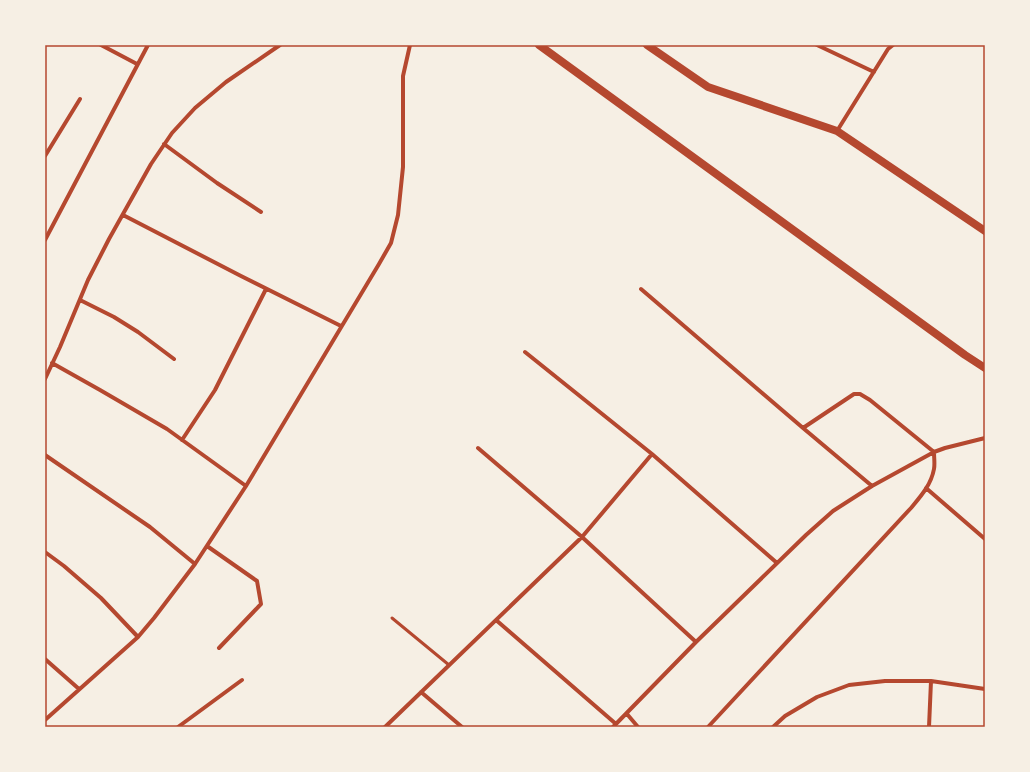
<svg xmlns="http://www.w3.org/2000/svg" width="1030" height="772" font-family="Overpass,sans-serif">
<rect width="100%" height="100%" fill="#f6efe4"/>
<g fill="none" stroke-linecap="round" stroke-linejoin="round">
<path stroke="#b5482f" stroke-width="3" d="M392 618 449 665"/>
<path stroke="#b5482f" stroke-width="4" d="M101 45 137 64
M817 45 874 72
M837 131 888 49 893 45
M164 144 217 183 261 212
M45 156 80 99
M123 215 241 276 341 326
M45 240 148 45
M641 289 803 428
M80 300 114 317 138 332 174 359
M525 352 652 454 777 563
M52 363 100 390 167 429 246 486
M45 379 60 347 88 280 109 239 151 164 172 133 195 108 226 82 280 45
M182 440 215 390 266 289
M478 448 582 537 652 454
M45 455 150 527 195 564
M926 488 985 539
M207 546 257 581 261 604 219 648
M45 552 64 566 101 598 138 637
M496 620 616 724
M45 659 79 689
M421 692 462 727
M627 714 638 727
M45 720 138 637 154 618 195 564 246 486 379 264 391 243 398 215 403 167V76L410 45
M178 727 242 680
M385 727 582 537 696 642
M613 727 696 642 806 535 833 511 872 486 934 452 945 448 985 438
M708 727 911 508C921 496 931 485 934 469 935 464 934 458 934 452L870 400 860 394H854L803 428 872 486
M773 727 785 716 817 697 849 685 885 681H931L985 689
M929 727 931 681"/>
<path stroke="#b5482f" stroke-width="8" d="M539 45 965 355 985 368
M647 45 708 87 837 131 985 231"/>
</g>
<rect width="1030" height="772" fill="none" stroke="#f6efe4" stroke-width="92"/>
<rect x="46" y="46" width="938" height="680" fill="none" stroke="#b5482f" stroke-width="1.5"/>
</svg>
